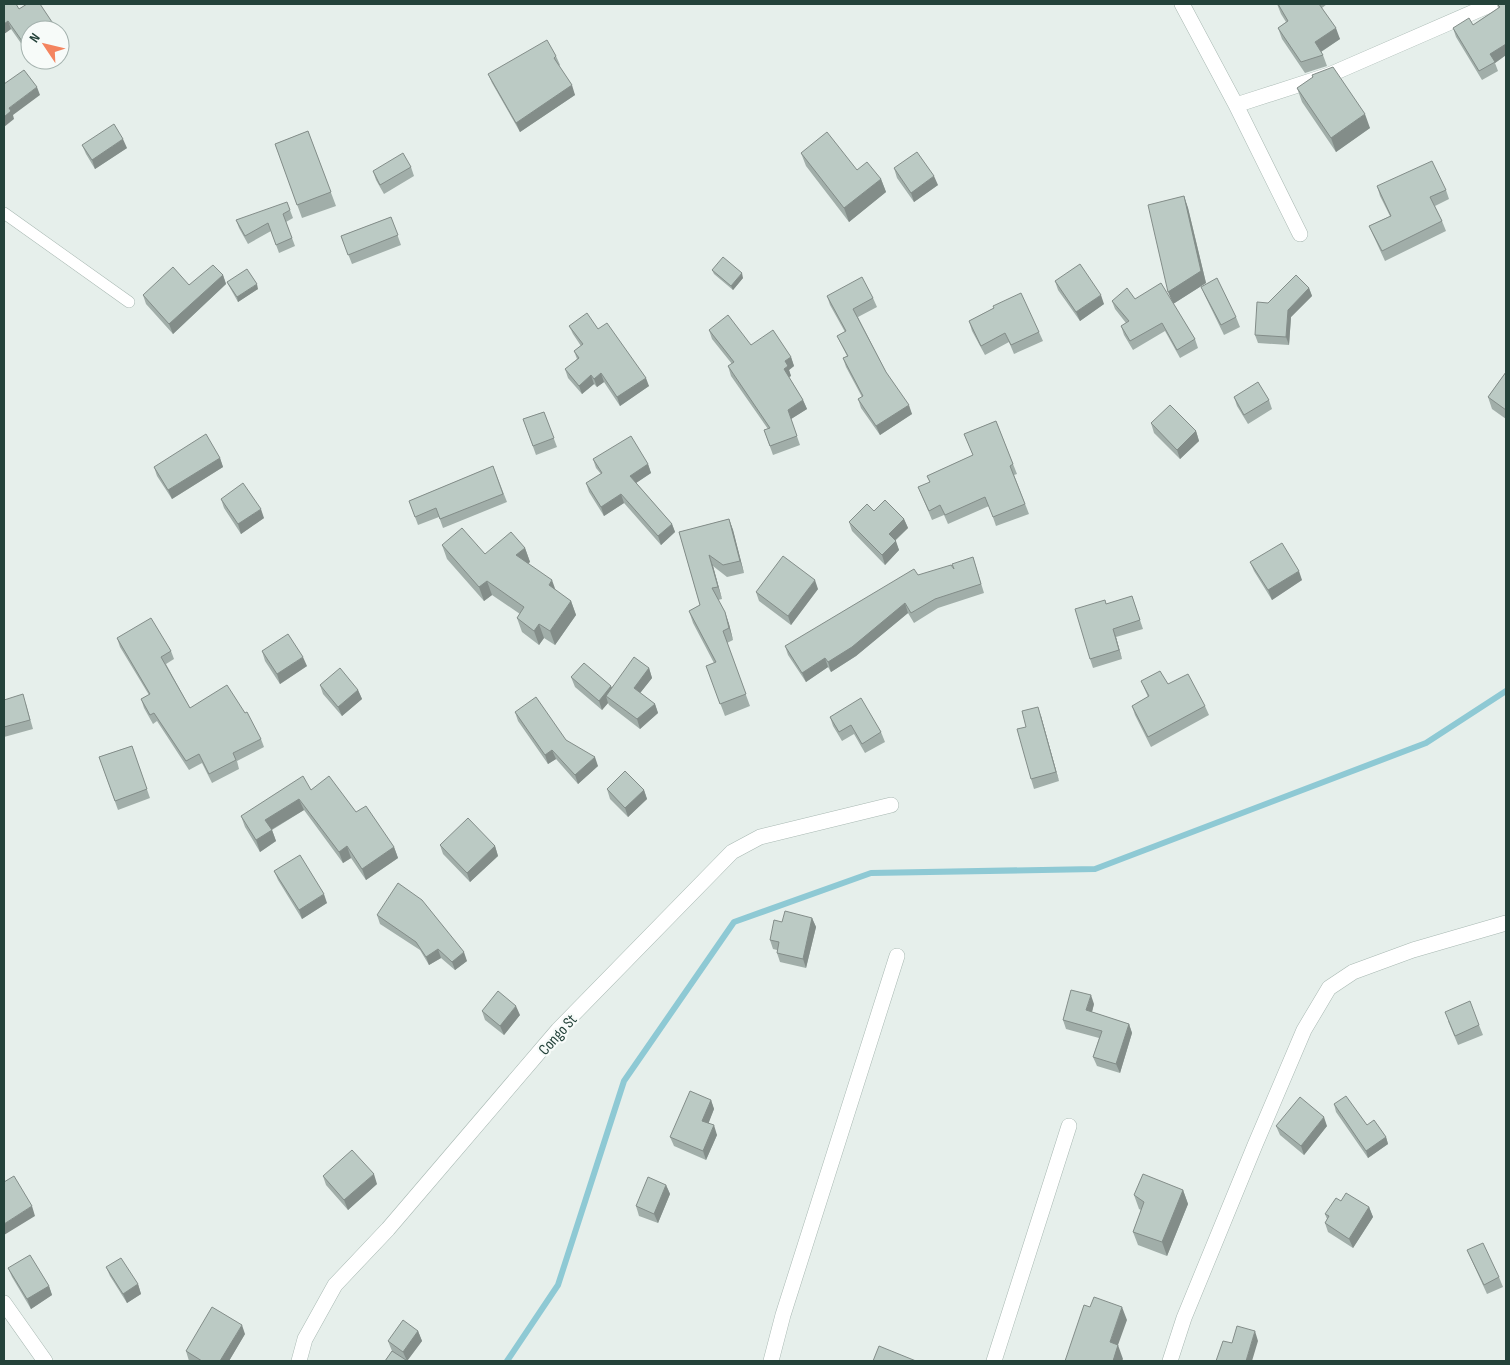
<svg xmlns="http://www.w3.org/2000/svg" width="1510" height="1365" font-family="'Sofia Sans Condensed',sans-serif">
<rect width="100%" height="100%" fill="#e6efeb"/>
<g fill="none" stroke-linecap="round" stroke-linejoin="round">
<path stroke="#8ec9d4" stroke-width="6" d="M507 1361 558 1285 624 1081 734 922 871 873 1095 869 1426 743 1506 691"/>
<g stroke="#a8b8b2" stroke-width="12">
<path id="lane" d="M4 213 129 302"/>
</g>
<g stroke="#a8b8b2" stroke-width="16">
<path id="street" d="M1182 4 1236 105 1300 234
M1236 105 1329 75 1492 4
M4 1303 45 1361
M299 1361 305 1339 335 1285 388 1229 558 1030 732 852 760 837 891 805
M771 1361 783 1315 897 956
M994 1361 1069 1126
M1170 1361 1184 1318 1255 1145 1304 1030 1329 988 1353 972 1413 950 1506 923"/>
</g>
<use href="#lane" stroke="#fff" stroke-width="11"/>
<use href="#street" stroke="#fff" stroke-width="15"/>
</g>
<path fill="#a1aea9" d="M4 4 30 30V46L25 49 11 29 4 34Z
M1277 4H1327L1322 8 1340 39 1321 52 1323 55 1327 66 1305 73 1282 39 1278 28 1286 22 1281 14Z
M1497 4H1506V55L1495 63 1498 71 1482 80 1456 37 1453 28 1473 25 1498 8Z
M556 56 560 65 559 66 575 95 520 132 492 83 488 74Z
M1312 75 1370 128 1336 152 1302 102 1297 88 1312 78Z
M308 131 336 206 302 218 275 144Z
M82 145 127 148 95 169 86 154Z
M801 153 857 170 881 179 886 192 849 222 806 166Z
M411 167 414 176 384 194 376 180 373 171Z
M894 168 938 185 914 202 897 178Z
M1377 186 1446 190 1449 199 1435 206 1442 221 1446 231 1385 261 1373 235 1369 226 1390 216 1380 196Z
M1184 196 1188 208 1206 283 1173 304 1195 339 1198 348 1180 358 1165 331 1133 350 1124 335 1121 326 1126 323 1115 309 1112 301 1135 299 1172 302Z
M290 210 293 218 286 222 295 246 279 253 271 231 248 244 239 228 236 220Z
M391 217 401 245 352 264 341 236Z
M712 270 743 278 733 290 714 274Z
M223 275 226 284 173 334 146 304 143 295 189 285Z
M1055 281 1104 304 1080 321 1058 290Z
M227 282 258 289 238 302 229 286Z
M1201 287 1236 317 1240 327 1224 335 1205 296Z
M1309 288 1312 296 1291 317 1289 345 1258 343 1255 335 1268 303Z
M827 296 873 298 877 307 858 317 886 372 912 414 880 435 861 408 858 399 862 397 846 367 843 358 847 356 837 336 845 332 830 305Z
M994 308 1039 332 1043 341 1014 354 1009 342 985 355 972 331 969 321Z
M569 326 598 329 649 386 620 406 604 382 597 387 594 384 582 394 568 378 565 369 577 359 574 351 581 346 573 334Z
M709 330 751 345 791 357 794 366 789 370 791 376 789 377 803 400 807 409 791 419 800 445 773 455 764 430 768 429 731 376 728 366 732 364 712 339Z
M1506 372V419L1492 409 1488 397Z
M1234 397 1269 400 1272 409 1248 424 1237 406Z
M544 412 557 447 536 455 523 419Z
M996 421 1017 474 1014 475 1029 514 996 526 989 506 948 524 944 515 932 520 918 487 930 482 927 476 973 455 964 434Z
M1151 423 1196 431 1199 441 1180 459 1154 433Z
M220 458 223 467 172 499 157 476 154 467Z
M593 459 648 464 651 473 636 483 672 524 675 532 661 545 624 503 604 516 589 492 586 483 601 474 596 468Z
M493 466 507 502 443 528 439 517 418 525 409 501Z
M221 499 264 518 241 534 224 508Z
M874 511 904 519 908 528 895 541 899 550 885 565 852 531 849 522Z
M729 519 733 530 744 573 727 577 713 566 722 599 718 600 725 612 729 624 733 640 727 643 750 706 725 716 706 666 714 663 693 623 689 611 700 605 679 532Z
M442 545 485 554 525 548 530 562 528 563 556 591 571 601 576 615 555 645 544 638 539 645 522 632 517 618 520 614 492 595 484 601 447 559Z
M973 557 984 593 938 608 914 623 908 613 856 656 831 672 828 667 806 682 788 655 785 646 918 575 954 568Z
M1250 562 1302 580 1272 600 1254 571Z
M818 589 791 625 759 601 756 592Z
M1132 596 1143 629 1116 637 1122 659 1093 668 1090 659 1107 604Z
M117 638 171 651 174 659 166 664 190 708 261 739 264 747 237 761 239 769 212 783 202 763 189 770 157 721 153 724 144 708 141 699 149 695 120 647Z
M262 651 307 666 280 684 265 661Z
M649 668 652 678 640 693 655 704 658 713 640 729 609 705 608 703 602 710 575 687 571 677 612 687Z
M1141 681 1205 706 1209 715 1151 747 1135 715 1132 706 1148 697Z
M320 685 358 690 362 699 342 716 323 694Z
M4 700 26 704 33 729 4 737Z
M515 712 566 740 598 766 578 784 556 759 548 764 518 721Z
M1041 716 1059 781 1034 789 1031 779 1026 727Z
M830 717 881 732 885 742 865 753 854 734 842 741 833 726Z
M132 746 150 798 118 810 99 757Z
M607 789 644 790 647 799 628 817 610 799Z
M311 790 356 812 394 847 398 858 366 880 351 858 343 863 304 810 272 830 276 841 260 852 245 827 241 816Z
M440 845 495 846 498 856 470 882 443 854Z
M274 871 327 903 302 919 278 880Z
M377 915 467 961 455 970 441 958 429 965 420 950 380 924Z
M812 918 816 927 806 968 780 962 777 953V950L773 949 770 940 782 922Z
M1094 1004 1092 1012 1129 1024 1132 1033 1120 1073 1097 1066 1093 1057 1099 1038 1066 1029 1063 1020Z
M482 1011 520 1015 504 1035 485 1020Z
M1448 1021 1479 1025 1483 1035 1458 1045Z
M711 1100 714 1109 708 1123 717 1135 706 1160 674 1146 670 1137Z
M1334 1104 1386 1137 1388 1144 1368 1158 1336 1112Z
M1276 1126H1327L1304 1155 1280 1135Z
M323 1176 377 1184 348 1210 326 1185Z
M666 1185 670 1194 658 1223 639 1216 636 1206Z
M1183 1190 1188 1204 1167 1256 1138 1245 1133 1232 1141 1210 1139 1209 1134 1195Z
M1341 1201 1369 1207 1373 1217 1353 1248 1328 1232 1325 1223 1327 1219 1325 1214Z
M1467 1250 1499 1277 1503 1287 1487 1294 1471 1259Z
M106 1267 138 1284 141 1294 127 1303 110 1276Z
M8 1268 49 1286 52 1295 31 1309 12 1277Z
M418 1331 422 1341 407 1361H385L392 1351 388 1341Z
M245 1334 229 1361H189L186 1351Z"/>
<path fill="#838d89" d="M8 21 11 29 4 34V24Z
M54 25 56 30H47Z
M1336 28 1340 39 1319 53 1315 42Z
M1506 44V55L1495 63 1490 54Z
M572 85 575 95 520 132 516 123Z
M37 87 40 95 13 115 14 119 4 127V117L9 108Z
M1365 114 1370 128 1336 152 1331 138Z
M123 139 127 148 95 169 92 160Z
M934 176 938 185 914 202 911 193Z
M881 179 886 192 849 222 844 208Z
M1184 196 1188 208 1206 283 1173 304 1168 292Z
M742 273 743 278 733 290 731 286Z
M223 275 226 284 173 334 169 324Z
M257 284 258 289 238 302 237 297Z
M1309 288 1312 296 1291 317 1289 345 1286 337 1288 310Z
M1101 295 1104 304 1080 321 1076 312Z
M791 357 794 366 789 370 791 376 787 378 784 369 785 361Z
M601 373 604 382 597 387 594 379Z
M591 375 594 384 582 394 579 386Z
M646 378 649 386 620 406 617 397Z
M803 400 807 409 791 419 788 410Z
M909 405 912 414 880 435 876 426Z
M1196 431 1199 441 1180 459 1177 450Z
M220 458 223 467 172 499 168 490Z
M648 464 651 473 633 485 630 476Z
M621 494 624 503 604 516 601 507Z
M261 509 264 518 241 534 238 524Z
M729 519 733 530 744 573 740 561Z
M904 519 908 528 892 543 889 534Z
M672 524 675 532 661 545 658 536Z
M896 541 899 550 885 565 882 555Z
M525 548 530 562 521 569 516 555Z
M709 555 713 566 722 599 718 587Z
M1299 571 1302 580 1272 600 1268 590Z
M552 580 557 594 549 585Z
M815 580 818 589 791 625 788 616Z
M487 581 492 595 484 601 479 587Z
M571 601 576 615 555 645 550 631Z
M905 603 908 613 856 656 831 672 828 662Z
M725 612 729 624 733 640 729 628Z
M539 624 544 638 539 645 534 631Z
M1113 629 1116 637 1122 659 1119 650Z
M303 657 307 666 280 684 277 674Z
M825 658 828 667 806 682 802 673Z
M649 668 652 678 637 697 634 688Z
M611 686 615 695 606 696 608 703 602 710 599 701Z
M358 690 362 699 342 716 338 707Z
M655 704 658 713 640 729 637 719Z
M1038 707 1041 716 1059 781 1056 772Z
M552 750 556 759 548 764 545 755Z
M595 757 598 766 578 784 575 775Z
M644 790 647 799 628 817 625 808Z
M299 799 304 810 269 831 265 820Z
M272 830 276 841 260 852 256 840Z
M347 846 351 858 343 863 339 852Z
M495 846 498 856 470 882 467 873Z
M394 847 398 858 366 880 362 869Z
M324 894 327 903 302 919 299 910Z
M812 918 816 927 806 968 803 959Z
M438 949 441 958 429 965 426 957Z
M464 952 467 961 455 970 452 962Z
M1091 995 1094 1004 1090 1019 1086 1010Z
M516 1006 520 1015 504 1035 500 1026Z
M1129 1024 1132 1033 1120 1073 1116 1064Z
M711 1100 714 1109 706 1130 702 1121Z
M1324 1117 1327 1126 1304 1155 1301 1146Z
M714 1125 717 1135 706 1160 703 1151Z
M1386 1137 1388 1144 1368 1158 1366 1151Z
M374 1174 377 1184 348 1210 344 1200Z
M666 1185 670 1194 658 1223 654 1214Z
M1183 1190 1188 1204 1167 1256 1162 1242Z
M32 1206 35 1216 4 1235V1224Z
M1369 1207 1373 1217 1353 1248 1349 1239Z
M138 1284 141 1294 127 1303 123 1294Z
M49 1286 52 1295 31 1309 27 1299Z
M1122 1307 1127 1320 1118 1345 1123 1359 1122 1361H1113L1110 1342Z
M242 1325 245 1334 229 1361H220Z
M418 1331 422 1341 407 1361 403 1352Z
M1255 1331 1258 1341 1252 1361H1246Z"/>
<path fill="#bbcac4" stroke="#838d89" d="M4 4H16L19 9 27 4H40L54 25 47 30H30V36L22 41 8 21 4 24Z
M1278 4H1319L1336 28 1315 42 1323 55 1301 62 1278 28 1288 21Z
M1497 4H1506V44L1490 54 1495 62 1479 71 1453 28 1469 18 1473 25 1500 7Z
M547 40 556 56 554 58 572 85 516 123 488 74Z
M1333 67 1365 114 1331 138 1297 88 1313 77 1312 75Z
M24 70 37 87 9 108 11 111 4 117V84Z
M114 124 123 139 92 160 82 145Z
M308 131 331 192 297 205 275 144Z
M827 132 857 170 867 162 881 179 844 208 801 153Z
M917 152 934 176 911 193 894 168Z
M403 153 411 167 380 185 373 171Z
M1432 161 1446 190 1430 197 1442 221 1382 251 1369 226 1391 216 1377 186Z
M1184 196 1201 271 1168 292 1148 205Z
M287 202 290 210 283 214 292 238 276 245 268 223 245 236 236 220Z
M391 217 398 235 348 255 341 236Z
M723 257 742 273 731 286 712 270Z
M1080 264 1101 295 1076 312 1055 281Z
M213 265 223 275 169 324 143 295 173 267 189 285Z
M247 269 257 284 237 297 227 282Z
M1296 275 1309 288 1288 310 1286 337 1255 335 1257 302 1268 303Z
M862 277 873 298 853 309 886 372 909 405 876 426 858 399 863 396 843 358 848 356 837 336 846 331 827 296Z
M1217 278 1236 317 1221 325 1201 287Z
M1161 283 1195 339 1177 350 1162 323 1130 341 1121 326 1129 321 1112 301 1127 288 1135 299Z
M1021 293 1039 332 1011 345 1005 333 981 346 969 321 994 308 993 306Z
M587 313 598 329 607 323 646 378 617 397 601 373 594 379 591 375 579 386 565 369 579 358 574 351 583 344 569 326Z
M728 315 751 345 773 330 791 357 785 361 788 366 784 369 803 400 788 410 797 436 770 446 764 430 770 428 728 366 734 362 709 330Z
M1506 372V410L1488 397Z
M1258 382 1269 400 1244 415 1234 397Z
M1170 405 1196 431 1177 450 1151 423Z
M544 412 554 438 533 446 523 419Z
M996 421 1013 464 1010 466 1025 504 993 517 985 497 945 515 940 505 929 511 918 487 930 482 927 476 973 455 964 434Z
M206 434 220 458 168 490 154 467Z
M631 436 648 464 630 476 672 524 658 536 621 494 601 507 586 483 602 473 593 459Z
M493 466 503 494 440 519 436 508 415 517 409 501Z
M243 483 261 509 238 524 221 499Z
M885 500 904 519 889 534 896 541 882 555 849 522 867 504 874 511Z
M729 519 740 561 723 565 709 555 718 587 712 588 725 612 729 628 723 631 746 694 720 704 706 666 716 662 689 611 700 605 679 532Z
M462 528 485 554 511 532 525 548 516 555 552 580 549 585 571 601 550 631 539 624 534 631 517 618 524 607 487 581 479 587 442 545Z
M1282 543 1299 571 1268 590 1250 562Z
M783 556 815 580 788 616 756 592Z
M973 557 981 584 935 599 911 613 905 603 852 647 828 662 825 658 802 673 785 646 914 569 918 575 951 565 954 569 952 564Z
M1132 596 1140 620 1113 629 1119 650 1090 659 1075 609 1105 600 1106 604Z
M151 618 171 651 161 657 190 708 227 685 245 713 247 712 261 739 233 753 236 760 209 774 199 754 186 761 154 713 150 715 141 699 150 694 117 638Z
M288 634 303 657 277 674 262 651Z
M634 657 649 668 634 688 655 704 637 719 606 696Z
M584 663 611 686 599 701 571 677Z
M340 668 358 690 338 707 320 685Z
M1160 671 1168 684 1188 674 1205 706 1148 737 1132 706 1149 696 1141 681Z
M23 694 30 720 4 727V700Z
M536 697 566 740 595 757 575 775 552 750 545 755 515 712Z
M861 698 881 732 862 744 851 725 839 732 830 717Z
M1038 707 1056 772 1031 779 1017 729 1026 727 1022 711Z
M132 746 147 789 115 801 99 757Z
M625 771 644 790 625 808 607 789Z
M303 776 311 790 329 776 356 812 366 806 394 847 362 869 347 846 339 852 299 799 265 820 272 830 256 840 241 816Z
M468 818 495 846 467 873 440 845Z
M300 855 324 894 299 910 274 871Z
M398 883 422 900 464 952 452 962 438 949 426 957 416 942 377 915Z
M785 911 812 918 803 959 777 953 779 942 770 940 774 920 782 922Z
M1071 990 1091 995 1086 1010 1129 1024 1116 1064 1093 1057 1102 1031 1063 1020Z
M498 991 516 1006 500 1026 482 1011Z
M1470 1001 1479 1025 1455 1036 1445 1012Z
M690 1091 711 1100 702 1121 714 1125 703 1151 670 1137Z
M1346 1096 1367 1125 1374 1120 1386 1137 1366 1151 1334 1104Z
M1300 1097 1324 1117 1301 1146 1276 1126Z
M352 1150 374 1174 344 1200 323 1176Z
M1143 1174 1183 1190 1162 1242 1133 1232 1144 1202 1134 1195Z
M14 1176 32 1206 4 1224V1182Z
M648 1177 666 1185 654 1214 636 1206Z
M1346 1193 1369 1207 1349 1239 1325 1223 1329 1216 1325 1214 1336 1198 1341 1201Z
M1483 1243 1499 1277 1484 1285 1467 1250Z
M30 1255 49 1286 27 1299 8 1268Z
M121 1258 138 1284 123 1294 106 1267Z
M1094 1297 1122 1307 1110 1342 1118 1345 1113 1361H1065L1084 1305 1090 1307Z
M212 1307 242 1325 220 1361H202L186 1351Z
M403 1320 418 1331 403 1352 388 1341Z
M1237 1326 1255 1331 1246 1361H1216L1223 1341 1232 1343Z
M879 1346 916 1361H873Z
M392 1351 406 1360 405 1361H385Z"/>
<g text-anchor="middle" stroke-width="4.5" stroke-linejoin="round" paint-order="stroke">
<g font-size="16" fill="#24423a" stroke="#f7fbf9">
<text transform="translate(557 1034) rotate(-48)" y="6">Congo St</text>
</g>
</g>
<rect width="1510" height="1365" fill="none" stroke="#24423a" stroke-width="10"/>
<g transform="translate(45 45) rotate(305)"><circle r="24" fill="#f7fbf9" stroke="#a3b1ad"/>
<path d="M0-4L9 19L0 12L-9 19Z" fill="#f4845f"/>
<text y="-8" font-size="14" font-weight="bold" text-anchor="middle" fill="#24423a">N</text>
</g>
</svg>
